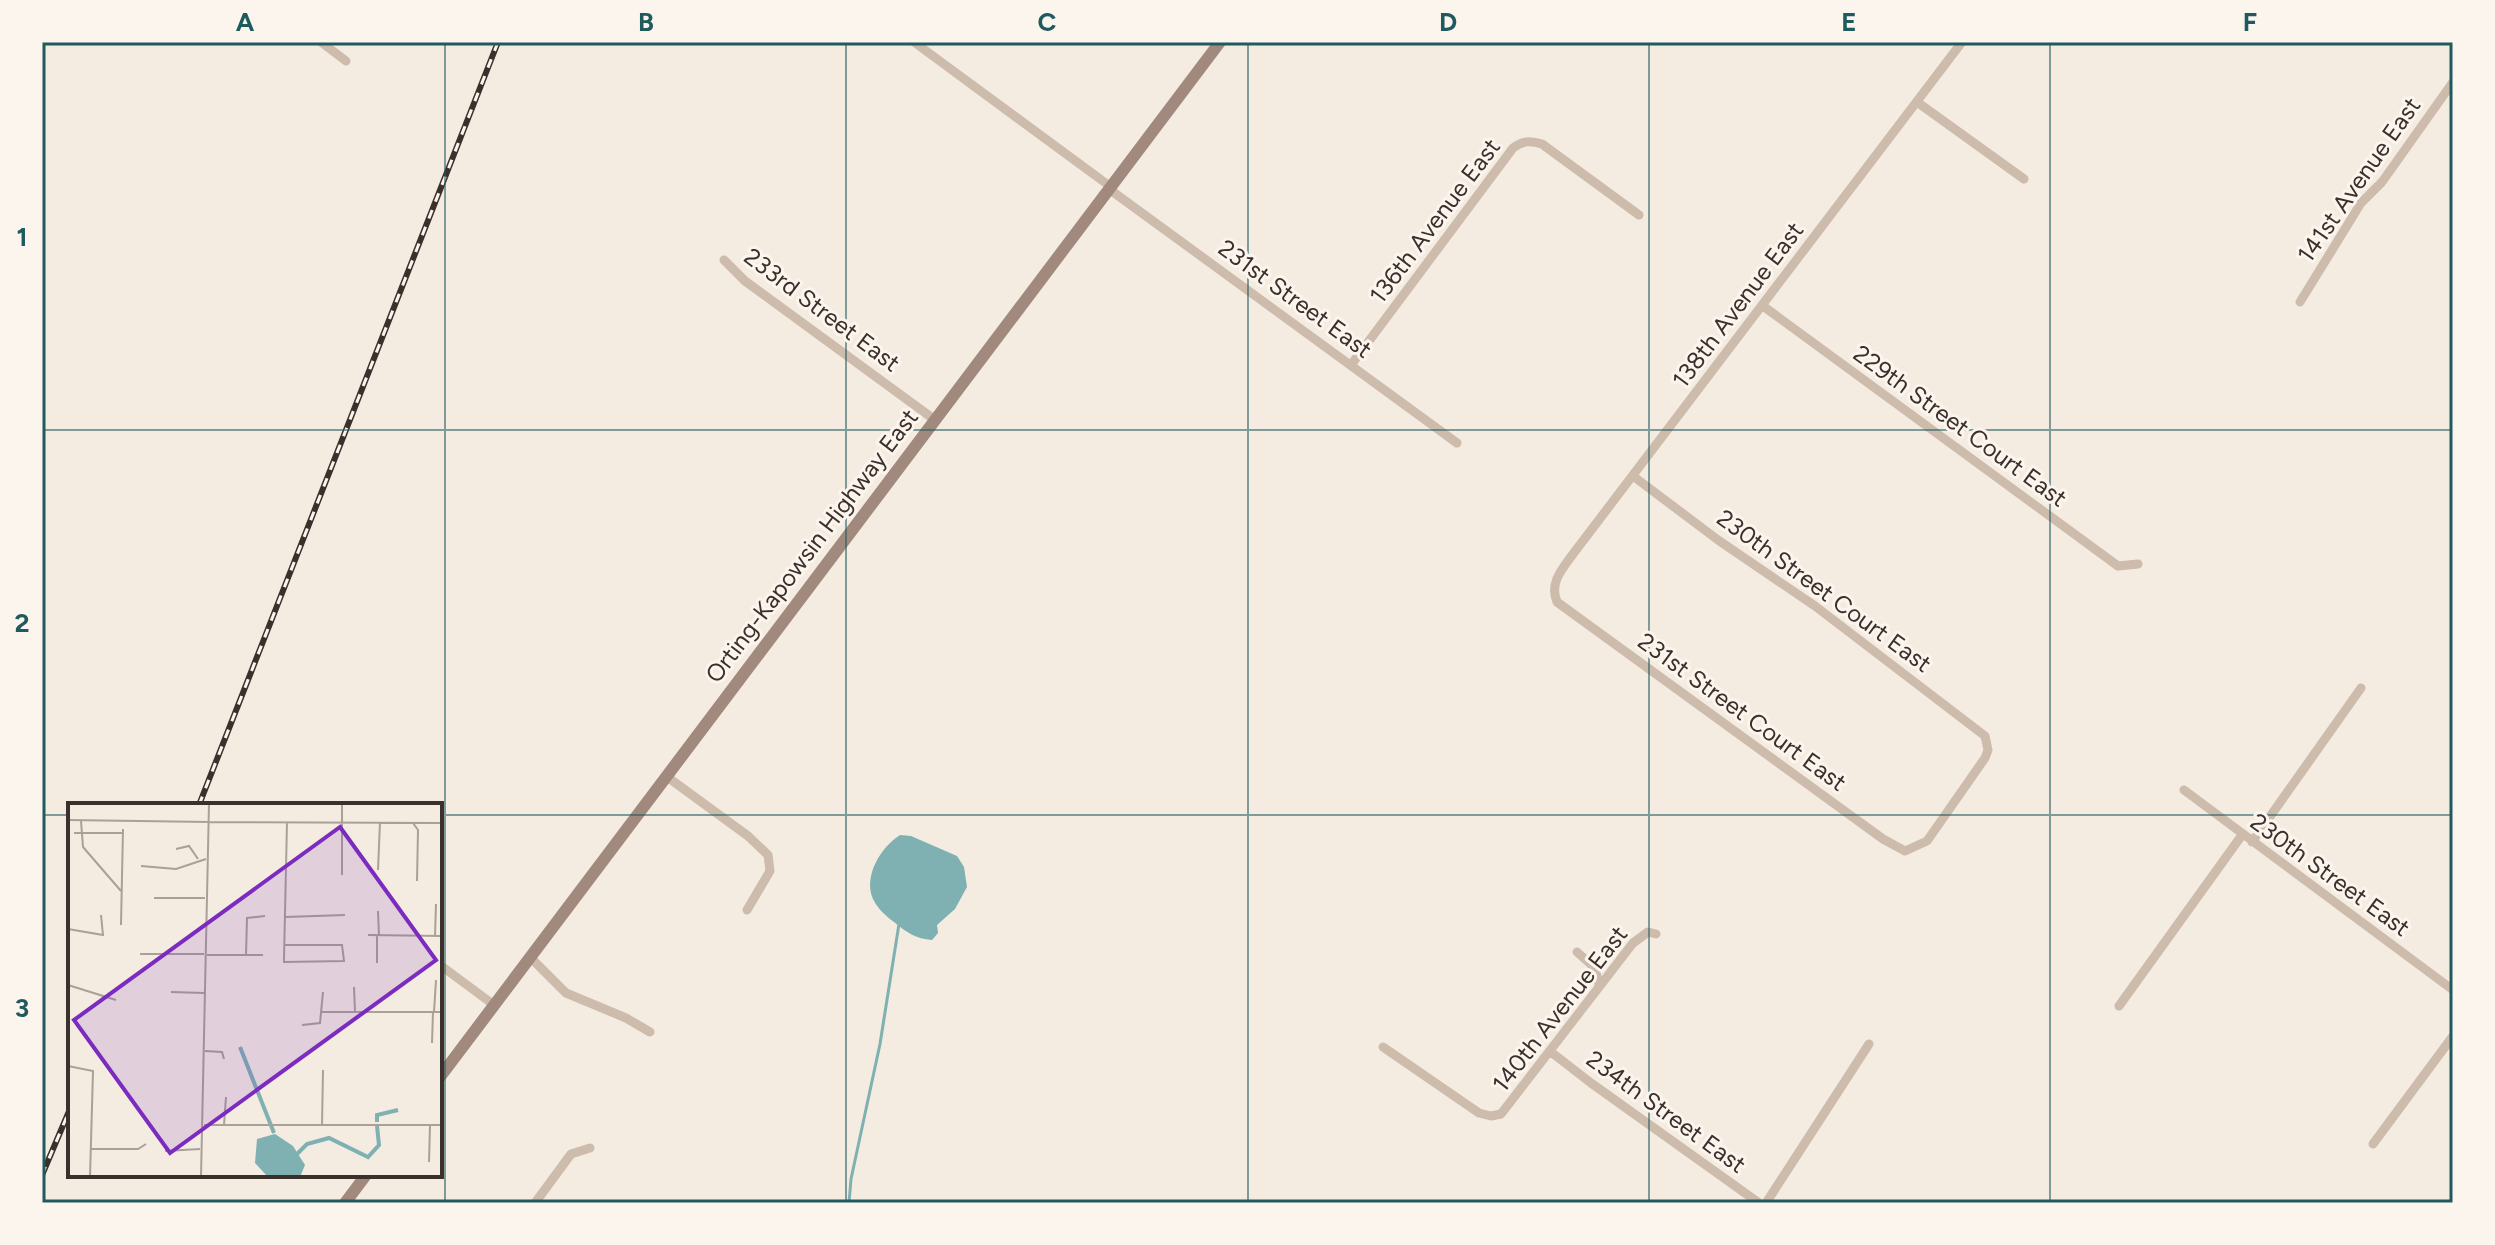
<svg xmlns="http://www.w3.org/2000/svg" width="2495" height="1245" font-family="Figtree,sans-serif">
<rect width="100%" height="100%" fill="#f4ebe1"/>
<path fill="#7fb0b2" d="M900 835 911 836 957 856 964 867 967 887 955 909 937 925 938 933 932 940C916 939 906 932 894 922 886 916 877 908 873 899 863 876 881 847 900 835Z"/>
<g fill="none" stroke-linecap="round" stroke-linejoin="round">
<path stroke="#7fb0b2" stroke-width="3" d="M849 1203 851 1179 880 1044 899 924"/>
<path stroke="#cdbbac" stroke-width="9" d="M321 42 346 61
M914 42 1111 187
M1917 102 2024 179
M1109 189 1457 443
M724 260 745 281 935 420
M2300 302 2361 203 2382 182 2453 82
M1763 306 2118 566 2138 564
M1351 365 1513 148C1522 141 1530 140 1542 144L1639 215
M1633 476 1718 540 1815 606 1985 736 1988 750 1985 758 1927 841 1905 851 1883 839 1557 602C1549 583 1562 569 1573 554L1962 42
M666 776 748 836 768 855 770 871 747 910
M2184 790 2453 990
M2252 842 2361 688
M1577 952 1595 968 1599 985
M530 957 566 993 626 1018 650 1032
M440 965 494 1005
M2119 1006 2242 835
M1383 1047 1479 1113 1491 1116 1501 1114 1633 943 1648 932 1656 934
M1551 1052 1591 1083 1759 1203
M2373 1144 2453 1036
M535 1203 571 1154 590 1148
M1766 1203 1869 1044"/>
<path stroke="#a18a7d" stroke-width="12" d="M440 1077 1220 42
M345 1203 366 1175"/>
<g stroke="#3b302b" stroke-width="6">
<path id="rail" d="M199 805 498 42
M42 1175 70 1109"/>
</g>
<use href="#rail" stroke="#fbf5ee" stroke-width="3" stroke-dasharray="9" stroke-linecap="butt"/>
</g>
<path fill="none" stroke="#1f5a5e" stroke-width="2" stroke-opacity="0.55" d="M445 42V1203M846 42V1203M1248 42V1203M1649 42V1203M2050 42V1203M42 430H2453M42 815H70M440 815H2453"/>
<g text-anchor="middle" stroke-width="6" stroke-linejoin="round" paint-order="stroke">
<g font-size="24" fill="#3b302b" stroke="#fbf5ee">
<text transform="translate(2359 180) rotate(-55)" y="8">141st Avenue East</text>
<text transform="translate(1435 221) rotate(-53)" y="8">136th Avenue East</text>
<text transform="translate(1295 299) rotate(36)" y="8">231st Street East</text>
<text transform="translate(1738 305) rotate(-53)" y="8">138th Avenue East</text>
<text transform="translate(822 310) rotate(37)" y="8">233rd Street East</text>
<text transform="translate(1960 426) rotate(36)" y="8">229th Street Court East</text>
<text transform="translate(812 546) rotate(-53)" y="8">Orting-Kapowsin Highway East</text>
<text transform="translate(1824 591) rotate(36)" y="8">230th Street Court East</text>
<text transform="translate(1742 712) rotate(36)" y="8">231st Street Court East</text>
<text transform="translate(2330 875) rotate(36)" y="8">230th Street East</text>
<text transform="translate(1560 1009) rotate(-52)" y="8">140th Avenue East</text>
<text transform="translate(1666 1112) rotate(36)" y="8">234th Street East</text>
</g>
</g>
<g transform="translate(68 803)">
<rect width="374" height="374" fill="#f4ebe1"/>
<path d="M207 331 225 343 237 362 232 374H200L187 360 189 336Z" fill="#7fb0b2"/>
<path fill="none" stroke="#7fb0b2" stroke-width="4" d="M172 244 206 330M309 319V312L330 307M228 352 239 341 261 335 300 354 311 342 309 323"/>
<path fill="none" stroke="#aaa098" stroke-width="2" d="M0 17 141 19M13 18 15 44 53 88M141 19 374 20M345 20 350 27 349 78M6 30H55M108 46 121 43 130 56M73 63 108 66 138 56M310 67 312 19M274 72V0M86 95H137M310 108 311 133M217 114 277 112M53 122 55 26M0 126 35 132 33 112M300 132 374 133M309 133V160M367 133 368 101M217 142H274L276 158 216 159V155L219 19M72 151H136M139 152H195M178 152 179 115 197 113M0 182 48 197M286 184 287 209M103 189 136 190M252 209H374M366 209 368 177M234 222 252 220 255 189M364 240 365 209M137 248 154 249 156 256M0 263 25 268 22 374M136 322H374M156 322 158 294M254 322 255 267M23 346H70L78 341M97 348 132 346M361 359 362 322M133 374 141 0"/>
<path fill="#7b2cbf" fill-opacity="0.15" stroke="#7b2cbf" stroke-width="4" d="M272 24 368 157 102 350 6 217Z"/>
<rect width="374" height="374" fill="none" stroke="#3b302b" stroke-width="4"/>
</g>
<rect width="2495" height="1245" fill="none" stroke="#fbf5ee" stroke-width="88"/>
<rect x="44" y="44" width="2407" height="1157" fill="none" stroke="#1f5a5e" stroke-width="3"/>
<g font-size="26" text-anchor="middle" font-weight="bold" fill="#1f5a5e">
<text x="245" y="31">A</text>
<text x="646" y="31">B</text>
<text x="1047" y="31">C</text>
<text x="1448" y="31">D</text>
<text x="1849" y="31">E</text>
<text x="2250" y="31">F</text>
<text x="22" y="246">1</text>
<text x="22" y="632">2</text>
<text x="22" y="1017">3</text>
</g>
</svg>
